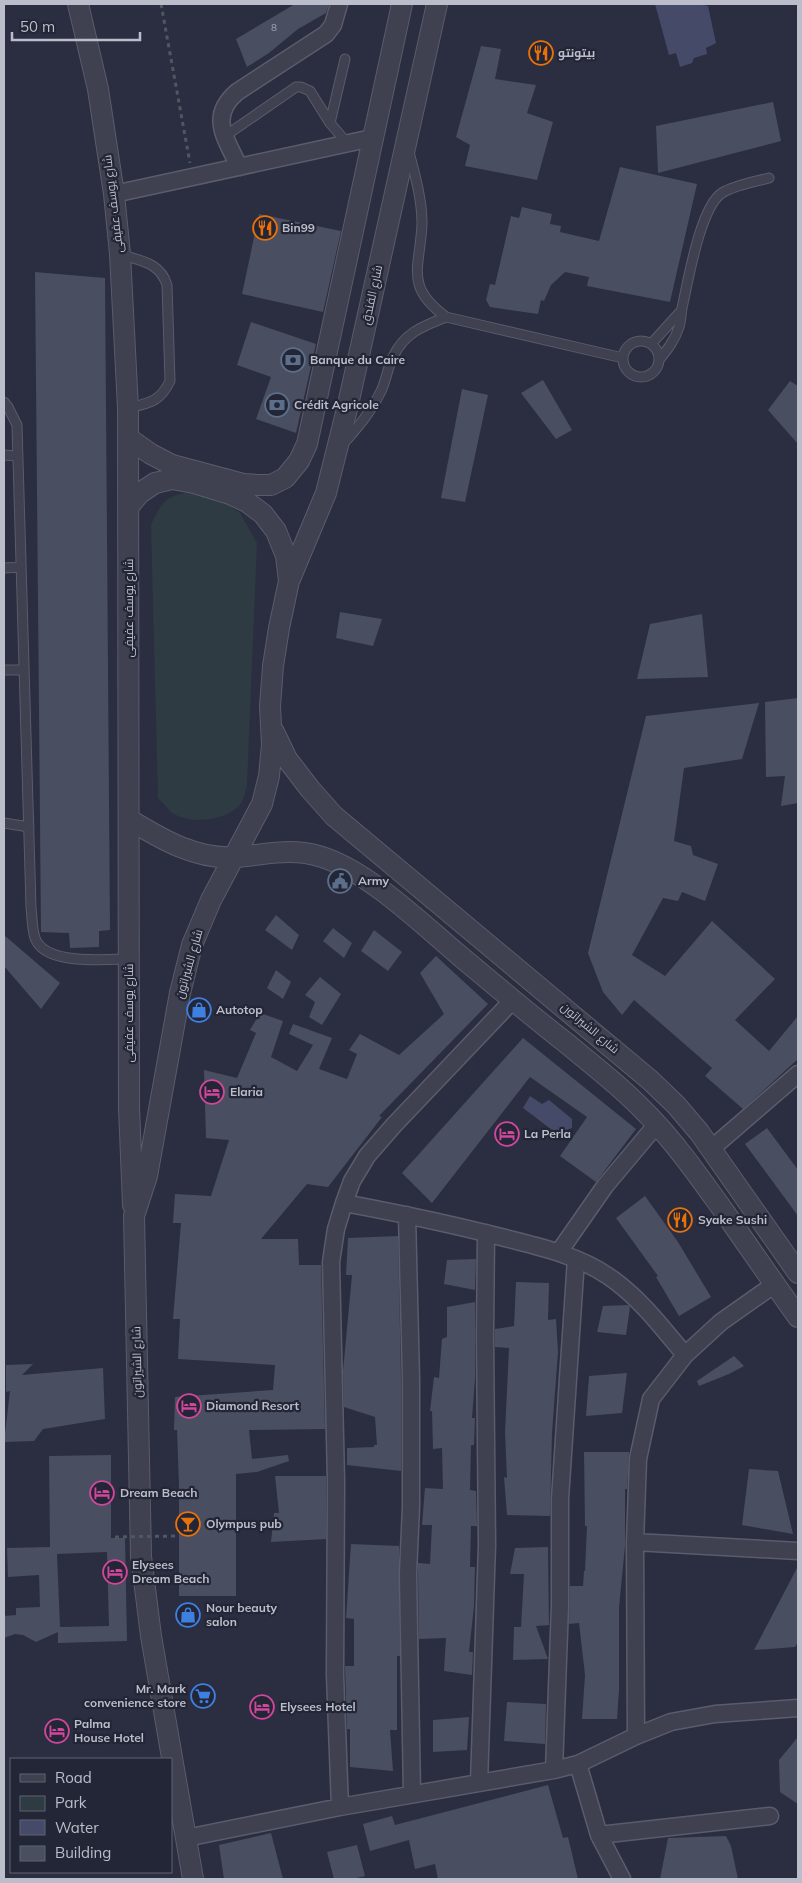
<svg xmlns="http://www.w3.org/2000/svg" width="802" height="1883" font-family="Mulish,Cairo,sans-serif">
<rect width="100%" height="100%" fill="#2b2e40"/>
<path fill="#2e3b42" d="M191 492 224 502 240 513 257 543 247 786C245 792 243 803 238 807 222 821 189 825 171 812 167 808 162 802 158 798L151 525C161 503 166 495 191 492Z"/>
<path fill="#454a68" d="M655 4H703V5L708 6 716 43 706 48 707 54 694 58 692 63 680 67 676 53 669 55Z
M530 1096 542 1104 549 1100 572 1119V1128L564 1131 560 1136 523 1108Z"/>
<path fill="#4a4e61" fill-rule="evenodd" d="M295 4H329L326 13 298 29 269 53 247 67 236 39Z
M481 46 501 49 495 79 536 85 527 113 553 122 537 180 465 166 470 145 456 137Z
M773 102 781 141 658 173 656 126Z
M620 167 697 184 670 302 587 286 589 277 565 272 551 285 544 301 541 300 538 314 490 307 486 300 490 284 495 285 511 216 519 218 522 207 552 214 550 224 561 226 560 232 599 241Z
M259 214 341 231 323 312 242 294Z
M35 272 105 278 110 930 99 931V947L70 948 69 933 41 932Z
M251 322 316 344 296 433 256 419 271 377 237 365Z
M543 380 572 430 556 439 521 393Z
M790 381 798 386V444L768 410Z
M462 389 488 395 465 502 441 498Z
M340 612 382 619 373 646 336 638Z
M702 614 708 677 637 679 650 624Z
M798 698V803L781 806 785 776 766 777 765 702Z
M759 703 742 759 684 768 674 841 691 846 693 855 718 864 705 901 682 892 678 901 663 898 632 955 665 976 712 921 775 979 735 1020 769 1051 798 1016V1059L743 1109 705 1076 712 1068 634 1000 622 1015 603 992 588 953 646 716Z
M276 915 299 935 292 950 265 930Z
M333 928 352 943 344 958 323 941Z
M374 930 402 952 388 971 361 951Z
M4 935 60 983 41 1009 4 966Z
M436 956 488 1004 379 1116 382 1117 328 1187 307 1184 261 1239H298L299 1265H321L325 1429 249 1430 252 1459 288 1455 289 1461 257 1472 236 1474V1596H179V1485L177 1430H174L175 1397 273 1390 275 1365 178 1359 180 1319H173L181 1223H173L175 1194 211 1196 229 1140 206 1138 204 1070 237 1078 256 1033 250 1030 260 1013 283 1021 271 1057 297 1071 313 1045 289 1034 293 1024 332 1038 319 1069 347 1079 357 1054 349 1050 360 1034 399 1055 444 1014 420 973Z
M276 970 291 982 283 999 267 988Z
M320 977 341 994 322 1025 309 1017 315 1002 305 995Z
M523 1038 636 1129 596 1182 560 1156 587 1117 530 1077 432 1203 402 1173Z
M767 1128 798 1170V1216L745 1144Z
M645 1196 678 1242 711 1297 679 1316 656 1277 658 1276 616 1218Z
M398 1236 401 1379V1471L347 1465V1448L374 1447V1445H377L375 1417 344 1407 343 1371 352 1275H346L348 1238Z
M476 1259 475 1290 444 1284 447 1260Z
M516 1282 549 1283 548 1320 556 1319 558 1352 552 1433 550 1516 507 1515 504 1477 507 1478 505 1432 509 1348 495 1347V1329L514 1326Z
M475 1302V1379L472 1418H475L474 1445H471L470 1490 476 1491 477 1526H471L470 1567H475L474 1606 469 1652H473L472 1675 444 1671 446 1638 419 1639 418 1574V1563L430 1564 432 1525H422L425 1488 443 1489 442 1448 433 1449 432 1411H430L434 1377 439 1378 442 1339 447 1337V1307Z
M628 1305 630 1307 626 1335 597 1332 603 1306Z
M734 1356 744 1366 729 1374 699 1386 697 1381Z
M33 1364 22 1375 103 1368 105 1419 43 1429 34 1441 4 1442 10 1391 6 1392V1365Z
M627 1373 622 1413 586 1416 589 1376Z
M584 1452H629L627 1489H625V1546L619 1608V1690L617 1719H582L585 1675 579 1623 569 1624 570 1586H583L584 1571H585L587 1526H585Z
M111 1455V1538H125L127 1641 58 1643V1632L36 1642 23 1635 15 1634 4 1638V1616L16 1615V1608L40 1607 39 1575 8 1577 7 1548 50 1547 49 1456ZM107 1552 109 1626 60 1627 57 1554Z
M749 1469 778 1471 793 1534 742 1525Z
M275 1476H326V1539L271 1542 274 1513H279Z
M351 1544 399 1546 400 1656H397V1730H390L393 1771 350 1767V1729H347L345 1666H354V1619L346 1618Z
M548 1547 549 1625 536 1626 548 1659 513 1660 514 1627H521L524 1574H510L515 1548Z
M798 1566V1642L795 1647 754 1650Z
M507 1702 546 1704 545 1744 504 1741Z
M469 1717 467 1750 433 1752V1720Z
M798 1737V1804L780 1792 779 1760Z
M548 1785 563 1838 568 1837 578 1879H438L435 1864 415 1869 409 1840 370 1851 363 1824 392 1816 395 1825Z
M271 1833 283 1879H224L219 1845Z
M726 1836 731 1846 738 1879H660L668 1838Z
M357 1845 365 1876 352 1879H334L327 1852Z"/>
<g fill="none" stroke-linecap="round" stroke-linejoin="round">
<g stroke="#5a5c6b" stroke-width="11">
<path id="service" d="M330 123 345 59
M225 136 296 87H301L310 91 330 123 347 143
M409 152C415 175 422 199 422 224 420 268 404 286 446 317L623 358
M120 254C140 261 160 262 167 285L170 381C160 402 149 403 128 408
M623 359a18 18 0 1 1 36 0a18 18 0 1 1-36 0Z
M651 344 681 311
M659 360C667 350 675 340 679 327 681 321 681 315 682 308 688 282 700 207 722 193 735 185 754 182 769 178
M4 402 8 407 17 425 31 907C32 917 32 929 35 938 45 966 105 959 129 959
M344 443C357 428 371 412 380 393 386 382 387 369 393 357 404 333 423 326 446 317
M4 455 18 456
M4 568 21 567
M4 670H24
M4 823 29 827"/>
</g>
<g stroke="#5a5c6b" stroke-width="19">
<path id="minor" d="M239 167C226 138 208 117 237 92L326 34 333 25 339 4
M114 194 372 138
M711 1149 798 1074
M344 1203C398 1213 451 1224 505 1238 540 1247 577 1255 608 1276 639 1297 661 1326 685 1355
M407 1215 411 1379V1506L408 1574 412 1794
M559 1252 605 1186 657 1124
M635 1542 798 1551
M636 1736 635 1542 638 1459 651 1399 685 1355 721 1322 775 1284
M578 1764 599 1835 622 1879
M554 1770 560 1605V1499L576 1259
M479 1783 487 1545 485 1337 486 1233
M340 1807 335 1675 336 1481 331 1262 336 1229 344 1203 352 1181 367 1156 394 1125 513 1000
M599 1835 770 1816
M186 1838 340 1807 554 1770 578 1764 636 1736 671 1722 715 1714 798 1708"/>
</g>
<g stroke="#5a5c6b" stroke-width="22">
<path id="tertiary" d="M78 4 98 89 114 194 120 254 128 408 129 1108 133 1205
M128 438 151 454 172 465 243 484 258 485H271L285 478 299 461 307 444 402 4
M129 506 140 493 155 483 172 479 194 483 230 494 247 502 263 514 276 531 286 556 289 581 279 628 273 666 270 706 272 745 269 776 262 804 211 900 192 945 180 993 147 1176 134 1216 141 1556 151 1636 193 1879
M290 579 326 493 347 409 437 4
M274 732 287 759 310 789 334 816 650 1080 676 1105 699 1132 798 1273
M130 820C161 839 197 860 235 857 266 855 290 847 322 857 369 872 422 924 460 956 495 985 529 1014 565 1042 594 1066 624 1089 650 1117 677 1145 700 1178 723 1210 748 1246 773 1282 798 1317"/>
</g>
<path stroke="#4d5860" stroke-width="3" stroke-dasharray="4 4" stroke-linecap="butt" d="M161 4 190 163"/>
<use href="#service" stroke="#3f4150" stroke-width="9"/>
<use href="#minor" stroke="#3f4150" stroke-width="16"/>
<use href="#tertiary" stroke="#3f4150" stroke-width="20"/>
<path stroke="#4d5860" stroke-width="3" stroke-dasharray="4 4" stroke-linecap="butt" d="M115 1537 177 1536"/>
</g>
<defs>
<g id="restaurant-ring" transform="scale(1.25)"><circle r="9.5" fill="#232636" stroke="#e8710a" stroke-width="1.5"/><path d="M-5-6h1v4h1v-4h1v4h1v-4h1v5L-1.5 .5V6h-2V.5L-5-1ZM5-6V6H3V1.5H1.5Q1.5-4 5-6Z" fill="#e8710a"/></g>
<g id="bank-ring" transform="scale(1.25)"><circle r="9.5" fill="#232636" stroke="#5c6f8a" stroke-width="1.5"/><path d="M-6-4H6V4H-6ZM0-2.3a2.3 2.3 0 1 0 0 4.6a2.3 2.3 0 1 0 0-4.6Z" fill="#5c6f8a"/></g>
<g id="civic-ring" transform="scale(1.25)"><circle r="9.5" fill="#232636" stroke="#5c6f8a" stroke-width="1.5"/><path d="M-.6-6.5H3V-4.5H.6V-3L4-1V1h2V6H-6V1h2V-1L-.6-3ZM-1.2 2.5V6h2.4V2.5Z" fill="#5c6f8a"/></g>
<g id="shop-ring" transform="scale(1.25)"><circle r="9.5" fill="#232636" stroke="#3f7fe0" stroke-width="1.5"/><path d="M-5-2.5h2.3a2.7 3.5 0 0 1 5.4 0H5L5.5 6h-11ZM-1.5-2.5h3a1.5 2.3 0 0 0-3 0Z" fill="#3f7fe0"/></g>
<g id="hotel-ring" transform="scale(1.25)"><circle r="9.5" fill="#232636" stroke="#d1479c" stroke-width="1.5"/><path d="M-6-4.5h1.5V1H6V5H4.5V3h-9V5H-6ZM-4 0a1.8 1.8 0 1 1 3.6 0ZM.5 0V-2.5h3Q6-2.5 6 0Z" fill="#d1479c"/></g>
<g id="bar-ring" transform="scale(1.25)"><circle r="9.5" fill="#232636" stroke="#e8710a" stroke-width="1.5"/><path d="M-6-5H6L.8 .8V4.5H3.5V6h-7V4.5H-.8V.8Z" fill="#e8710a"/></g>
<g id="supermarket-ring" transform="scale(1.25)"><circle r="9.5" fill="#232636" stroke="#3f7fe0" stroke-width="1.5"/><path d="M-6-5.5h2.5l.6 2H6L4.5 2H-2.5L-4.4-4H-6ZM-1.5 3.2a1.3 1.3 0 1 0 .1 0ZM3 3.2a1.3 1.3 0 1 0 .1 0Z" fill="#3f7fe0"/></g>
</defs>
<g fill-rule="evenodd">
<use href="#restaurant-ring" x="541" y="53"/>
<use href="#restaurant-ring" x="265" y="228"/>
<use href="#bank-ring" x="293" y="360"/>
<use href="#bank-ring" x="277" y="405"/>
<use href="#civic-ring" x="340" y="881"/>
<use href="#shop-ring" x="199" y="1010"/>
<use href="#hotel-ring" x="212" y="1092"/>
<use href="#hotel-ring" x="507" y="1134"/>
<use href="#restaurant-ring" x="680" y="1220"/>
<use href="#hotel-ring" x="189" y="1406"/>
<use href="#hotel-ring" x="102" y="1493"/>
<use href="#bar-ring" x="188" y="1524"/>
<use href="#hotel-ring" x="115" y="1572"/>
<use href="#shop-ring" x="188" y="1615"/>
<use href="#supermarket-ring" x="203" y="1696"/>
<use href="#hotel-ring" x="262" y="1707"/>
<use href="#hotel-ring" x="57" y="1731"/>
</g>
<g text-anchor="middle" stroke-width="4.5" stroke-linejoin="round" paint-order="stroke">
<g font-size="10" fill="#a0a1b0">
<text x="274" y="31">8</text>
</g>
<g font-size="12" font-weight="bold" fill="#bcbdca" stroke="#232636" text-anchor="start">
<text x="558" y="57">بيتونتو</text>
<text x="282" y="232">Bin99</text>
<text x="310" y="364">Banque du Caire</text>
<text x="294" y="409">Crédit Agricole</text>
<text x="358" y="885">Army</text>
<text x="216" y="1014">Autotop</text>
<text x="230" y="1096">Elaria</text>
<text x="524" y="1138">La Perla</text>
<text x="698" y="1224">Syake Sushi</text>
<text x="206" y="1410">Diamond Resort</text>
<text x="120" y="1497">Dream Beach</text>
<text x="206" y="1528">Olympus pub</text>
<text x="132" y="1569">Elysees<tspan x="132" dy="14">Dream Beach</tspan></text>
<text x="206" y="1612">Nour beauty<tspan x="206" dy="14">salon</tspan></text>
<text x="186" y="1693" text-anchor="end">Mr. Mark<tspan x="186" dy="14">convenience store</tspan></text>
<text x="280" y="1711">Elysees Hotel</text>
<text x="74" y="1728">Palma<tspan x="74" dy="14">House Hotel</tspan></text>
</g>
<g font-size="12" fill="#bcbdca" stroke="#232636">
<text transform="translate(113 204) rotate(-97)" y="4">شارع يوسف عفيفى</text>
<text transform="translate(372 295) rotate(-78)" y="4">شارع الفندق</text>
<text transform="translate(129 608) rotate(-90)" y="4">شارع يوسف عفيفى</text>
<text transform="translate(189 964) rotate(-74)" y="4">شارع الشيراتون</text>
<text transform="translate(129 1013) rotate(-90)" y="4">شارع يوسف عفيفى</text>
<text transform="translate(590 1028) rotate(40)" y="4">شارع الشيراتون</text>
<text transform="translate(137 1362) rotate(-91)" y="4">شارع الشيراتون</text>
</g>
</g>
<rect width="802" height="1883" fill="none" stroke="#bcbdca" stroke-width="10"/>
<rect x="10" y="1758" width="162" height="115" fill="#232636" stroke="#606271"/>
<rect x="20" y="1774" width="25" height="8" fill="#3f4150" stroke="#606271"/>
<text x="55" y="1783" font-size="15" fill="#bcbdca">Road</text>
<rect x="20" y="1796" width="25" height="15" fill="#2e3b42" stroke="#606271"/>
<text x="55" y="1808" font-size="15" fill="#bcbdca">Park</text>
<rect x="20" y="1820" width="25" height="15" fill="#454a68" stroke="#606271"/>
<text x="55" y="1833" font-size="15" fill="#bcbdca">Water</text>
<rect x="20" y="1846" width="25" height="15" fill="#4a4e61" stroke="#606271"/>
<text x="55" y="1858" font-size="15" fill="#bcbdca">Building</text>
<path d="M12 32v8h128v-8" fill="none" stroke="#bcbdca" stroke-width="2.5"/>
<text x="20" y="32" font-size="15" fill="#bcbdca" stroke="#232636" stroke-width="4" paint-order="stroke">50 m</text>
</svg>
